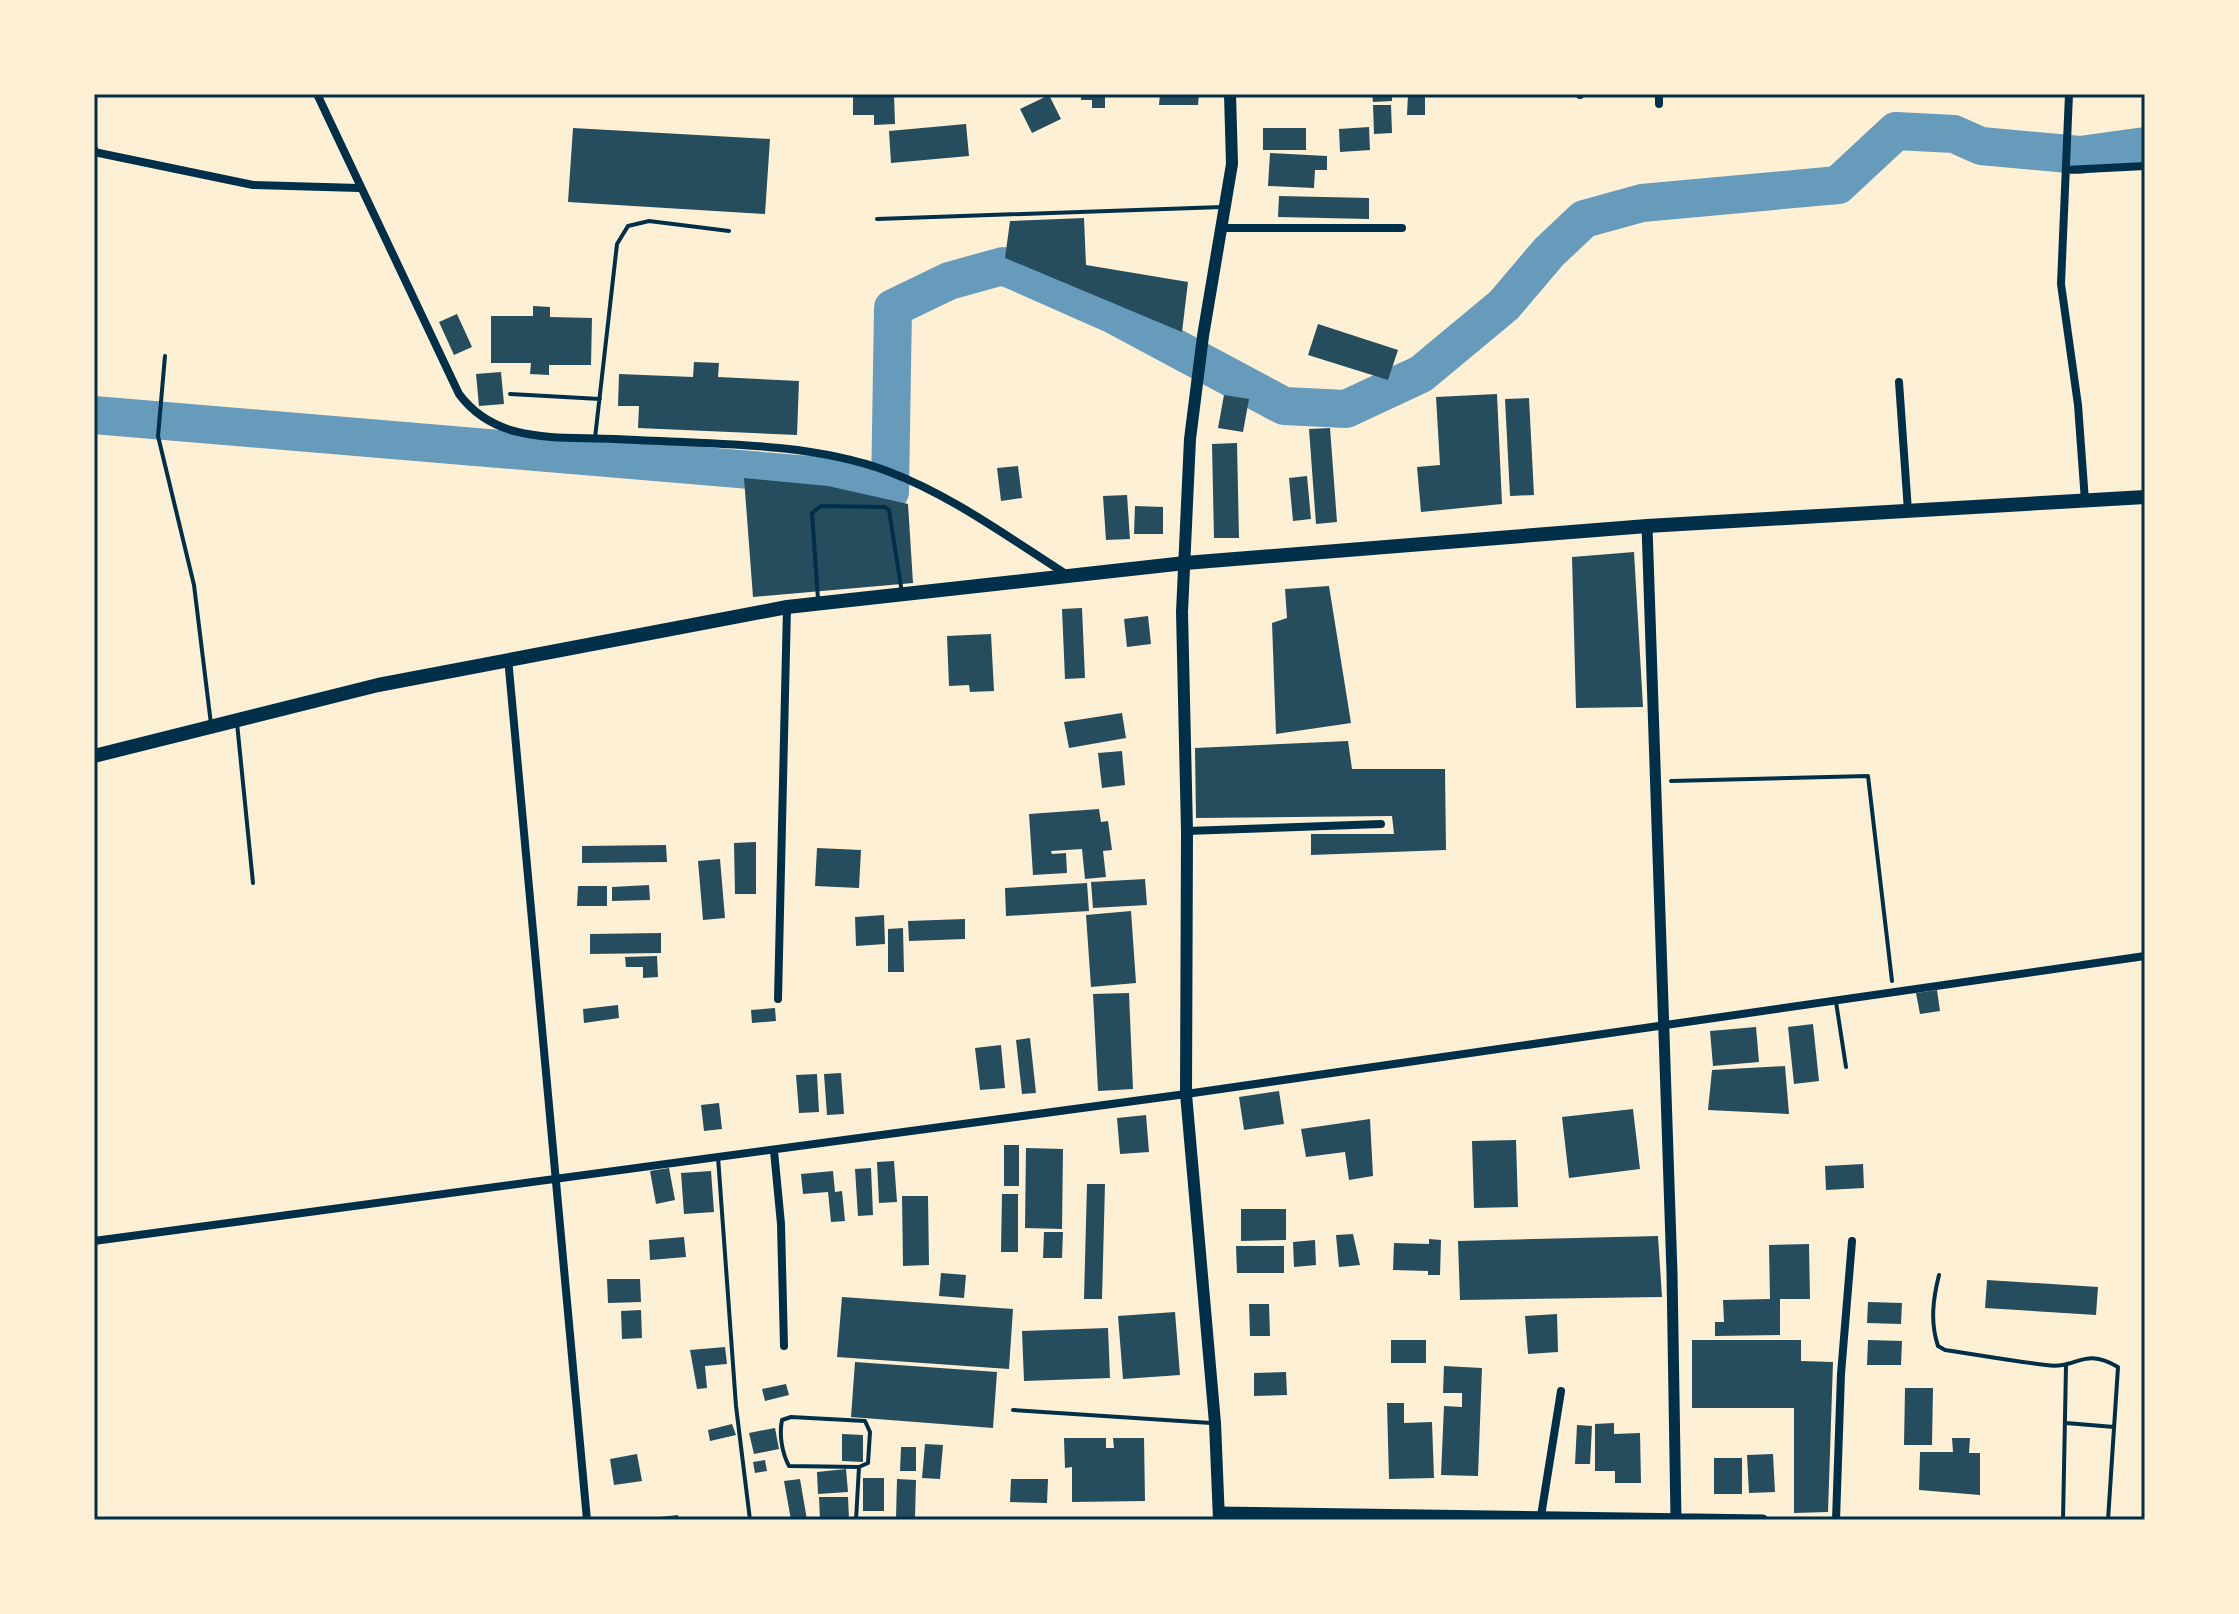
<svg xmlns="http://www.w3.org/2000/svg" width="2239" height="1614" font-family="'Times New Roman',serif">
<rect width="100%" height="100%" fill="#fdf0d5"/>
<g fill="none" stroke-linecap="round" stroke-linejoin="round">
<path stroke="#669bbc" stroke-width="38" d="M94 415 822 476 890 492 893 308 949 281 1003 266 1112 314 1284 406 1346 409 1421 374 1504 305 1549 252 1584 219 1642 203 1838 185 1896 131 1954 134 1981 146 2080 155 2145 146"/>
</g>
<path fill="#264d5e" d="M853 94H894L895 124 874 125V115H853Z
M1081 94H1105V108H1092V100H1081Z
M1160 94H1199L1198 105H1159Z
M1372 94H1392V101L1373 102Z
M1408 94H1425V115H1407Z
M1049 95 1061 119 1032 133 1020 109Z
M1373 105H1391L1392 133 1374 134Z
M966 124 969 156 891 163 889 131Z
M1369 127 1370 150 1340 152 1339 129Z
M573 128 770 139 765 214 568 202Z
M1263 128H1306V150H1263Z
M1270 153 1327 156V170H1315L1314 188 1268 186Z
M1279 196 1369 198V219L1278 217Z
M1084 218 1086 265 1188 282 1182 332 1005 258 1010 221Z
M533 306 550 307V317L592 318 591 365H549V375L530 374 531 363H491V316H533Z
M457 314 472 347 454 355 439 322Z
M1318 324 1398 350 1388 380 1308 355Z
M694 362 719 363 718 377 799 381 797 435 638 428 639 406H618L619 374 693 377Z
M501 372 504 404 479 406 476 374Z
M1497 394 1502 504 1421 512 1417 467 1440 465 1436 397Z
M1224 395 1249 399 1243 432 1218 428Z
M1529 398 1534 495 1510 496 1505 399Z
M1330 428 1337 522 1316 524 1309 429Z
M1237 443 1239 538H1214L1212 444Z
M1018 466 1022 498 1001 501 997 468Z
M1307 476 1311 519 1293 521 1289 478Z
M744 478 828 486 908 504 913 583 753 597Z
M1127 495 1130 539 1106 540 1103 496Z
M1135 506 1163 507V534H1134Z
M1634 552 1643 707 1576 708 1572 557Z
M1329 586 1351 723 1276 734 1272 623 1287 618 1285 589Z
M1082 608 1085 678 1065 679 1062 609Z
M1148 616 1151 644 1127 647 1124 619Z
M991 634 994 691 970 692 969 685 949 686 947 636Z
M1122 713 1126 738 1069 748 1064 722Z
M1348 741 1352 769H1445L1446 850 1311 855V834H1394L1392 816 1196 818 1195 748Z
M1122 751 1125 785 1102 788 1098 753Z
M1099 809 1101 822 1108 821 1112 850 1103 851 1106 877 1085 879 1082 849 1051 851 1052 854 1066 853 1067 873 1033 875 1029 814Z
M756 842V894H735L734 843Z
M666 845 667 862 582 863V846Z
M817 848 861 850 859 888 815 886Z
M720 859 725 918 703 920 698 861Z
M1145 879 1147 905 1093 908 1091 882Z
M1087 883 1089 911 1006 916 1005 888Z
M649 885 650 900 612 901V887Z
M578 886H607V906H577Z
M1131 911 1136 983 1091 987 1086 915Z
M884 915 885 944 856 946 855 917Z
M965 919V939L909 941 908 921Z
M903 928 904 972H888V929Z
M661 933V953L590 954V934Z
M657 956 658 977 643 978V967H626L625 957Z
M1937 990 1940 1011 1920 1014 1916 993Z
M1129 993 1133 1089 1098 1091 1093 994Z
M618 1005 619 1018 584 1023 583 1009Z
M775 1008 776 1021 752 1023 751 1010Z
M1813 1024 1819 1081 1794 1084 1788 1027Z
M1756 1027 1759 1062 1713 1066 1710 1031Z
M1030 1038 1036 1093 1022 1094 1016 1040Z
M1001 1045 1005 1088 980 1090 975 1048Z
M1785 1066 1789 1114 1708 1110 1712 1070Z
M841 1073 844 1114 827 1115 824 1074Z
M817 1074 819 1112 799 1113 796 1075Z
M1279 1091 1284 1124 1244 1130 1239 1097Z
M719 1103 722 1129 704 1131 701 1105Z
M1633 1109 1640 1169 1569 1178 1562 1117Z
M1146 1115 1149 1152 1120 1154 1117 1118Z
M1370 1119 1373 1176 1349 1180 1345 1152 1306 1157 1301 1129Z
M1516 1140 1518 1207 1474 1208 1472 1141Z
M1004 1145H1019V1186H1004Z
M1026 1148 1063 1149 1062 1229 1025 1228Z
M894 1161 897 1202 879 1203 877 1162Z
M1863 1164 1864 1188 1826 1190 1825 1166Z
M669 1168 675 1200 656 1204 650 1171Z
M871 1168 873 1215 858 1216 855 1169Z
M711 1171 714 1212 684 1214 681 1173Z
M833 1171 835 1192 842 1191 845 1221 831 1222 828 1192 803 1194 801 1174Z
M1087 1184H1105L1102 1299H1084Z
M1002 1194H1018V1252H1001Z
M902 1196H928L929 1265 903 1266Z
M1241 1209H1286V1240L1241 1241Z
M1044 1232H1063L1062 1258H1043Z
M1353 1234 1360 1265 1339 1267 1336 1235Z
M1658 1236 1662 1297 1460 1300 1458 1241Z
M684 1237 686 1257 650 1260 649 1240Z
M1429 1239 1441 1240 1440 1275H1428V1271L1393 1270 1394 1243 1429 1244Z
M1315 1240 1316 1265 1294 1267 1293 1242Z
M1809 1244 1810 1299H1780V1335L1715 1336V1322H1724L1723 1300 1770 1299 1769 1245Z
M1236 1246H1284V1273H1237Z
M941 1273 966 1275 964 1298 939 1296Z
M607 1279H640L641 1302 608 1303Z
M1987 1280 2098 1287 2096 1315 1985 1308Z
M842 1297 1013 1309 1009 1369 837 1357Z
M1868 1302 1902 1303 1901 1324 1867 1323Z
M1249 1304H1269L1270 1336H1250Z
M641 1310 642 1338 622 1339 621 1311Z
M1175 1312 1180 1375 1123 1379 1118 1316Z
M1557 1314 1558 1352 1528 1354 1525 1316Z
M1108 1328 1110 1378 1024 1381 1022 1331Z
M1391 1340H1426V1363H1391Z
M1692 1340H1801V1361L1833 1362 1828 1512 1794 1513V1408H1692Z
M1868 1340 1902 1341 1901 1365H1867Z
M725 1347 727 1364 705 1366 707 1388 697 1389 690 1350Z
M855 1362 997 1372 993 1428 851 1417Z
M1444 1366 1482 1368 1478 1476 1441 1475 1444 1406 1462 1407V1393H1443Z
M1286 1372 1287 1395 1254 1396V1373Z
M786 1384 789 1395 765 1401 762 1389Z
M1905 1388H1933L1932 1445H1904Z
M1387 1403H1404V1423L1432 1422 1434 1478 1389 1479Z
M1614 1423V1434L1640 1433 1641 1483H1615V1471H1595V1424Z
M732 1424 736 1435 710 1441 708 1430Z
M1577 1425 1592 1426 1590 1464H1575Z
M775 1428 779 1449 754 1454 749 1433Z
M842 1434 863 1435V1462L842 1461Z
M1064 1438H1106V1448H1114L1113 1438H1144L1145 1501 1072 1502V1467L1065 1468Z
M1952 1438H1970L1969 1453H1980V1495L1919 1490 1920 1452H1953Z
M925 1444 943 1445 940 1479 922 1478Z
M901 1447H916V1471H900Z
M637 1454 642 1481 614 1485 610 1459Z
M1773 1454 1775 1492 1749 1493 1747 1455Z
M1714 1458H1742V1494H1714Z
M765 1460 767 1471 755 1473 753 1462Z
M846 1469 848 1492 818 1494 817 1472Z
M863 1478H884V1511H863Z
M800 1479 807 1520H791L784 1481Z
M897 1479 916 1480 915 1518H896Z
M1011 1479H1048L1047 1503 1010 1502Z
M819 1497H848L849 1519 820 1520Z
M678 1515 679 1520H650V1518Z"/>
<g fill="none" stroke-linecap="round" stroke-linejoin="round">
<path stroke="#003049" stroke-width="4" d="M1671 781 1868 776 1892 981"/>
<path stroke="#003049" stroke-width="4" d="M877 219 1222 207
M165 356 158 436 194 585 211 724
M510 394 600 399
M595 438 617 244 628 226 649 221 729 231
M818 599 812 513 821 506 884 507 889 510 902 593
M237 723 253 883
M1836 1002 1846 1067
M718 1157 736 1406 750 1520
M1939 1275C1933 1299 1930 1322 1938 1346L1945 1350C1979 1355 2012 1361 2046 1365 2078 1370 2082 1346 2118 1367L2108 1520
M1013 1410 1211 1423
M791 1417 865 1421 870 1432 868 1463 859 1467 789 1466C782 1453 779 1435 782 1420Z
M2066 1423 2114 1427
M856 1520 859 1467
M2063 1520 2066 1366"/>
<path stroke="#003049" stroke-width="8" d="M317 94 459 394C497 445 558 436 615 439 700 444 807 441 887 471 951 495 1008 537 1066 574
M1580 94V95
M2069 94 2061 284 2078 405 2085 501
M1659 104V94
M94 149V152L253 185 359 188
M2066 170 2145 166
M1221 228H1402
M1899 382 1908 511
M508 658 587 1520
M1187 831 1381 824
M778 999 787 607
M774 1151 781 1224 784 1346
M94 1241 1186 1094 2145 956
M1541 1516 1561 1391
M1836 1520 1841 1374 1852 1241"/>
<path stroke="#003049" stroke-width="11" d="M1647 526 1672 1273 1676 1520
M1219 1512 1763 1520"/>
<path stroke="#003049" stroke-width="12" d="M1219 1520 1215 1423 1186 1094 1187 831 1182 612 1190 439 1203 336 1232 164 1230 94"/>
<path stroke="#003049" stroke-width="14" d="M94 756 378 685 787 607 1185 563 1647 526 2145 497"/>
</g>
<rect width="2239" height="1614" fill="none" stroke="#fdf0d5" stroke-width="192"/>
<rect x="96" y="96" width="2047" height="1422" fill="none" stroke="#003049" stroke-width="3"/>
</svg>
